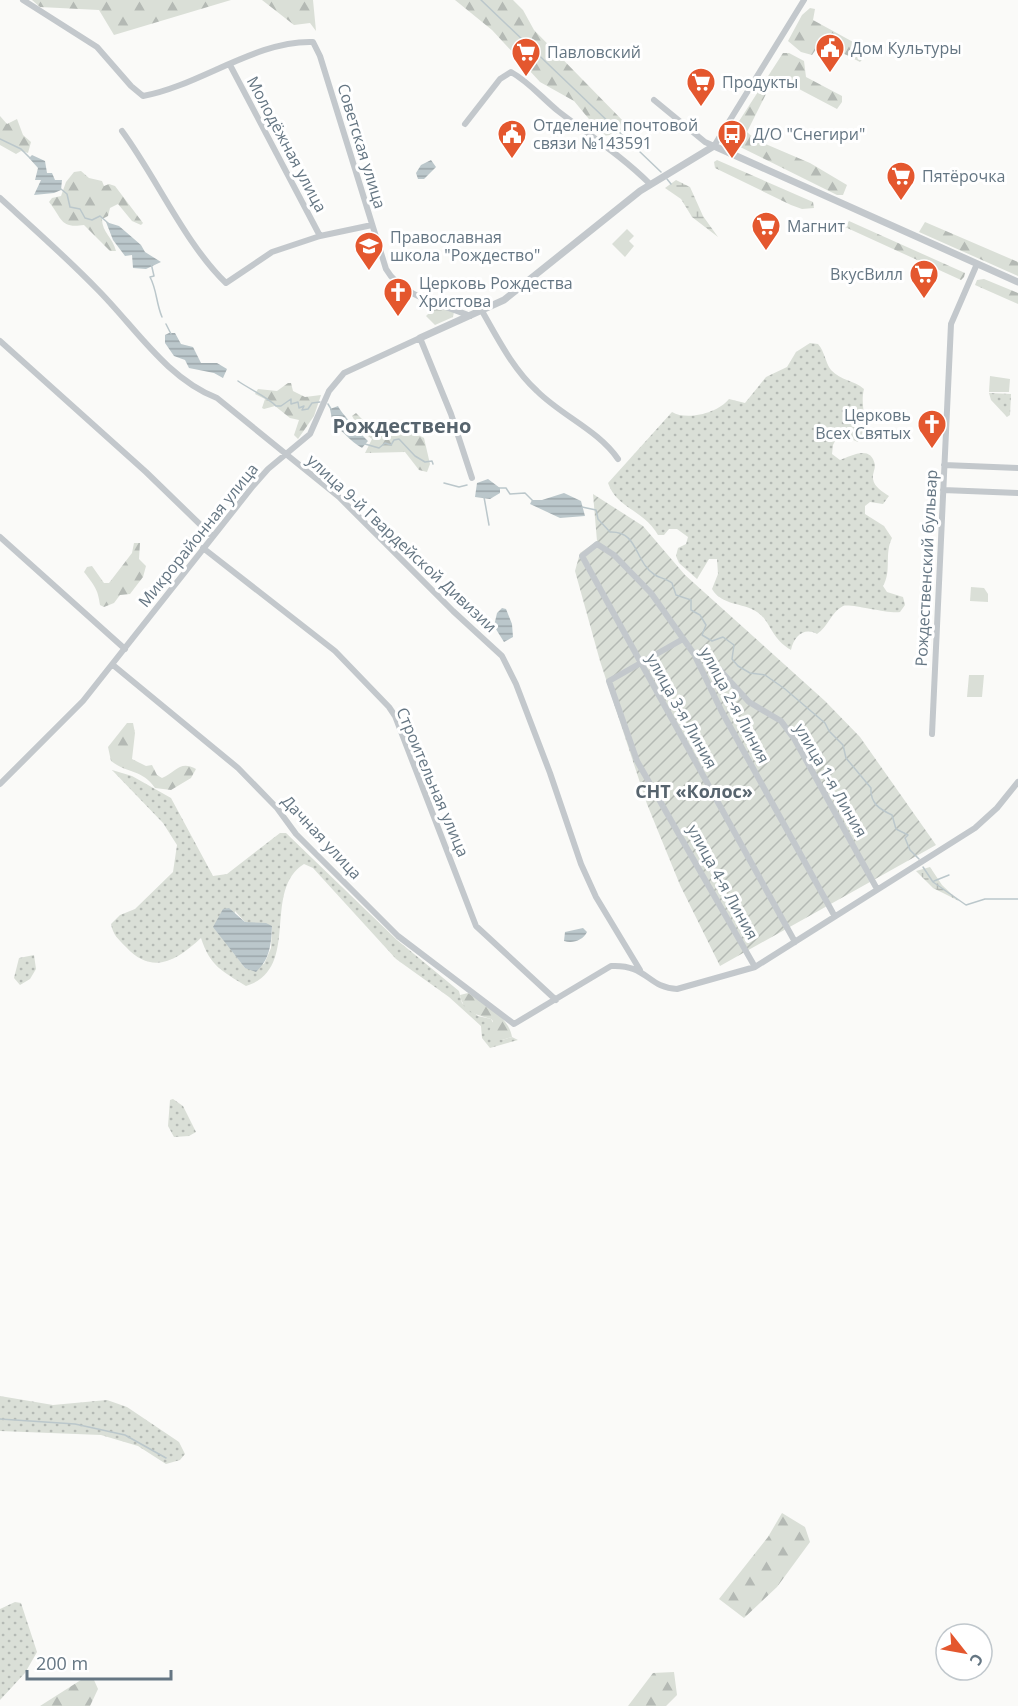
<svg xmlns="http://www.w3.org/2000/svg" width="1018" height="1706" font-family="'Open Sans',sans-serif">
<defs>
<pattern id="grass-dots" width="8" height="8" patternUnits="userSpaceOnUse" patternTransform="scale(1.5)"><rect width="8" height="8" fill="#dadfd7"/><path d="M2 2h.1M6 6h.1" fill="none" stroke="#b4b9b4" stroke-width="1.8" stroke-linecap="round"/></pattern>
<pattern id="forest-firs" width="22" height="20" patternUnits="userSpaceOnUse" patternTransform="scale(1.5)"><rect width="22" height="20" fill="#dadfd7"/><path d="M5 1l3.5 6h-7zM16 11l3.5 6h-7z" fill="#b4b9b4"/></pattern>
<pattern id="wetland-marsh" width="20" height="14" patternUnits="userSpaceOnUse" patternTransform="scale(1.5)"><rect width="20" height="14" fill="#dadfd7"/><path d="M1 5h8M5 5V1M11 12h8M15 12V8" fill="none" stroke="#b4b9b4"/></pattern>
<pattern id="garden-furrows" width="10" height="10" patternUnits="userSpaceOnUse" patternTransform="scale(1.5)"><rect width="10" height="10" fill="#dadfd7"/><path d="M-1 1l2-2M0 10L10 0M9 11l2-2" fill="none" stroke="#b4b9b4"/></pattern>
<pattern id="water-rules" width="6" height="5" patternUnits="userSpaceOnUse" patternTransform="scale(1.5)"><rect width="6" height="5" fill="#bbc7cb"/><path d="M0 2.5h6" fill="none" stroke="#9ca6aa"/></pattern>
</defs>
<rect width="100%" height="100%" fill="#fafaf8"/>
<path fill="url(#grass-dots)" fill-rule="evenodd" d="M810 343 818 344C825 352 825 362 831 370 841 381 854 380 864 389 859 409 871 420 858 442L844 436 837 437 833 445 832 454 840 460C851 456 871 444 875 465 875 470 872 475 873 479 874 487 883 492 889 496L883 504 870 502 865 506V514L884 526 892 538C884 554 892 571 883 586L887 592 903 597 905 605 900 612C887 614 850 603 843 606 831 612 828 627 817 634 804 627 794 636 791 650 770 638 771 621 757 612 742 602 722 606 712 589L718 574 717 559H709L697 579 679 563 676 556 678 548 686 544 688 537 677 529H669L664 535H658C643 509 617 509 608 483L672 412C687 421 718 413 729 399L745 403 766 377 787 367 796 352Z
M989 393 1011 394 1010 415 1007 417 991 400Z
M112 770 132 776 171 798 213 876 227 874 280 833H286L397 940 459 991 462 1003 478 1016 491 1019 502 1040 512 1037 518 1040 490 1048 482 1038 481 1026 449 997 396 959 313 868 304 864C261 891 302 969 246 986 222 971 210 966 201 938 177 960 153 976 126 947 118 939 113 935 111 924L120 915 135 909 173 872 177 845 163 823ZM235 911 245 922 272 927 271 948 264 964 245 968 232 951Z
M34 955 36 969 30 979 20 985 14 978 19 958Z
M173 1099 183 1106 196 1132 189 1136 174 1137 168 1126 170 1100Z
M0 1396 53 1405 107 1400 127 1407 179 1442 185 1454 180 1460 166 1464 138 1446 101 1435 0 1431Z
M15 1602 21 1603 37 1652 25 1673 0 1700V1609Z"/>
<path fill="url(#forest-firs)" d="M32 0H231L114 35 99 10 40 7Z
M262 0H313L316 31 310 23 294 25Z
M455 0H513L523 10 534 30 626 124 617 134 603 136 574 101 540 82 492 30Z
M810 8 815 9 813 20 864 48 867 54 860 62 825 44 819 45 812 55 801 52 788 41 802 15Z
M783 53H789L804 61 806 77 842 96V102L837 109 780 79 771 84 747 132 756 140 810 163 847 185 843 195H837L730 142 732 132Z
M0 116 7 124 17 119 23 135 31 142 28 153 21 151 16 154 0 145Z
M717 160 813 202 814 208 802 209 791 205 715 168 714 162Z
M81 171 89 178 102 181 104 186 109 184 115 186 143 223 141 225 132 221 118 204 110 208 108 216 102 219C102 232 113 238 116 251H110L84 225C60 229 62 218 49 202L52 198 61 196 66 182 74 172Z
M849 221 965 273 964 277 961 280 845 227Z
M925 222 1018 262V276L919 232Z
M984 279 1018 293V304L975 285 977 280Z
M436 306 454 312 453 317 435 325 426 316Z
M288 383H291L293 391 305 397 321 395 314 416 298 439 294 435 299 420 290 418 275 406 264 409 262 408 265 399 255 394 258 389 277 391Z
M356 413 368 425 381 428 391 436 409 430 424 438 430 464 427 472 419 470 405 452 365 453 372 439 361 431 352 416Z
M134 543H140L139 559 146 566 143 577 130 594 120 595 114 603 104 607 100 605C98 589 94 585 84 572L87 567 92 566 104 583H109L132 553Z
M127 723H133L135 733 132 759 146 766 152 765 157 775 162 778C176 772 180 760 196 769L191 778 171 790 155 788C142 769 128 774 111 761L108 747Z
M468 993C483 1003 509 1017 512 1037L502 1040 493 1038 489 1032 493 1021 491 1019C477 1015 463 1012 460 995Z
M782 1513 805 1527 810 1542 777 1587 744 1618 719 1599 768 1537Z
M674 1672 677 1695 666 1706H628L653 1673Z
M84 1678 94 1680 98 1689 90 1706H40Z"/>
<path fill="url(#wetland-marsh)" d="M676 180 690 187 703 216 718 237 692 217 681 199 665 188Z
M930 867 942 885 959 901 933 888 916 871Z"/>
<path fill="#dadfd7" d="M627 229 634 236 629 241 634 246 625 257 612 244Z
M990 376 1010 379 1009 392H989Z
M971 587 984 588 988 594V602L970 601Z
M969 675H984L982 697H967Z"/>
<path fill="url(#garden-furrows)" d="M593 494 643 526 685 575 825 701 860 737 936 845 720 966 680 885 647 804 600 661 575 571 580 553 597 541Z"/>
<path fill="url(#water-rules)" d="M32 155 45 161 47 173H52L55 180H62L61 190 54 193 34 195 41 180H35L38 168 29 158Z
M431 160 436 167 424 179H418L416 173 421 165Z
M106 222 119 226 141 245 145 252 161 262 146 269 133 268 132 255 125 256 113 240Z
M169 333H175L181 344 193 347 201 363H217L227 369 223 378 214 373 189 368 185 360 174 356 165 343V335Z
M338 406C341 413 361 434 368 441L362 448C350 441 344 432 333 424L330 409Z
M488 479 500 488V493L490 499 475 497 477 483Z
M564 493 581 501 585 516 560 518 530 504 532 500H542Z
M502 608 506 609 512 624 513 637 504 642 494 626 497 613Z
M229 908 245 922 266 923 272 926C271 945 270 959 256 972L245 968 213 927 223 909Z
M583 928 587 932C583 940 573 944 564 941L565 932Z"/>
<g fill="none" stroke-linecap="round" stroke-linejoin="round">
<path stroke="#bbc7cb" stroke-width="1.5" d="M481 0 661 172
M0 139 21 149 30 158
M667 179 671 184
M61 189 67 194 70 207 80 209 85 218 92 220 100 216 108 223
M151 263 154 276 150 277C157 290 156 303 162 317
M166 324 171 334
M238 381C249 389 268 397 276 406H281L291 399V404L298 402 299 408 304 406 302 410 308 409 312 403 320 402
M328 404 331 409
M365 444 379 448 385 443 391 445 394 440 399 439 415 456 425 462 432 461 433 464
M444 483 459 487 467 485
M499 488H506L510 494 525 493 533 501
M484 497 489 525
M582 507 596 510 598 519 610 532C639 531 634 562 655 575 660 578 667 579 672 583L676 595 691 600V610L700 615 706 625 702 635 712 641 723 637 734 645 732 659 738 666 750 673 765 675 785 689 825 723 829 731 843 745 846 758 871 788C870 803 879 809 892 815L896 829 908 835 905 838 910 850 919 859
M923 867 933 882 966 905 985 899H1018
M934 881 949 875
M0 1419 75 1424 125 1435 166 1458"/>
<path stroke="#c3c8cc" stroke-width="6" d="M23 0 97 47 131 86 143 96C199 86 256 40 313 42L320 56 386 269C402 297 442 304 470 316
M230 65 320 236
M654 100 705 142 714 146 804 0
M465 124 500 79 511 72C529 82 542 98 558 111 589 135 622 156 650 184
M122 131C156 177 186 245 226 283L272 252 320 236 372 225
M0 198C33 228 66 257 97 289 135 327 166 378 217 398L339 497 453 611 502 656 516 684 550 773 581 864 596 897 640 970
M482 311C498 339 513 369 537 391 562 416 598 430 618 459
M0 341 146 472 212 536
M944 465 1018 468
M943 490 1018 493
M0 537 125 649
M203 548 335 651 389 707 395 716 476 926 556 1000
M683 639 609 681 637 761 755 967
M694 654 707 656 749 702 781 721 795 740 877 889
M113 665 238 768 277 808 296 834 398 936 514 1024 611 966C647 964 648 988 677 989L755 967 975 828 997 808 1018 782
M932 734 951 324 977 264
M0 784 83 701 253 486 268 469 310 434 329 391 344 373 420 338 451 414 472 478
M795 942 582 556 597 544 614 555 651 593 694 654 722 712 834 915"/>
<path stroke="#c3c8cc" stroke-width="7" d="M420 338 504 300 640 191 714 146 1018 282"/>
</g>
<defs>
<g id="civic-pin" transform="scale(1.5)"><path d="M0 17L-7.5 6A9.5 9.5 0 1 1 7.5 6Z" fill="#e4572e" stroke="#fff"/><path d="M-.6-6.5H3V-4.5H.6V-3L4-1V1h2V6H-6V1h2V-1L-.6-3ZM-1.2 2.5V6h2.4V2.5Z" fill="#fff"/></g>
<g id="supermarket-pin" transform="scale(1.5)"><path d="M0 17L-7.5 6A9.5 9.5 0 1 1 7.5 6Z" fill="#e4572e" stroke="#fff"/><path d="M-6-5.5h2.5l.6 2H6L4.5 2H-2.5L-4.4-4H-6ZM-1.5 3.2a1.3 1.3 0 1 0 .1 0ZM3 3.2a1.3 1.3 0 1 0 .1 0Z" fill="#fff"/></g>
<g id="bus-pin" transform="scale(1.5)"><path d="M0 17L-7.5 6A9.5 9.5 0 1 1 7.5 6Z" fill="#e4572e" stroke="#fff"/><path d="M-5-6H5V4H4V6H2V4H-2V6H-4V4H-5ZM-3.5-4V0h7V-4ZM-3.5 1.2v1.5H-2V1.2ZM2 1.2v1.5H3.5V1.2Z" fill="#fff"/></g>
<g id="school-pin" transform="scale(1.5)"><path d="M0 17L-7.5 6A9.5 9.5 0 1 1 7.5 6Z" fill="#e4572e" stroke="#fff"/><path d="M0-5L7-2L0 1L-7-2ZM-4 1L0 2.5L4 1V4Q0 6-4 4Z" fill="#fff"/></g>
<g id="church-pin" transform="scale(1.5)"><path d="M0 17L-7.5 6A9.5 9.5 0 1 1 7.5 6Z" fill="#e4572e" stroke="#fff"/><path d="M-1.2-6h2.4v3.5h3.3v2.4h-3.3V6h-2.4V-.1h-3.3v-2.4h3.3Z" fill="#fff"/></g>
</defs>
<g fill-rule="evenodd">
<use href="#civic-pin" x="830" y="48"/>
<use href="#supermarket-pin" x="526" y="52"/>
<use href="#supermarket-pin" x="701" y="82"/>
<use href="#civic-pin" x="512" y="134"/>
<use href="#bus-pin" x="732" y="134"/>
<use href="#supermarket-pin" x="901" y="176"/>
<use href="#supermarket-pin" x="766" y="226"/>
<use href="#school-pin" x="369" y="246"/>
<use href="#supermarket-pin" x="924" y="274"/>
<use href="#church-pin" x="398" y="292"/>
<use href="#church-pin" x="932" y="424"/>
</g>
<g text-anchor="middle" stroke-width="6" stroke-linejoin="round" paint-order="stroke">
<g font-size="16" fill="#657683" stroke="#fff" text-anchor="start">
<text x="851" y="54">Дом Культуры</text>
<text x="547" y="58">Павловский</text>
<text x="722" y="88">Продукты</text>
<text x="533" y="131">Отделение почтовой<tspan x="533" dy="18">связи №143591</tspan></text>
<text x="753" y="140">Д/О "Снегири"</text>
<text x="922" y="182">Пятёрочка</text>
<text x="787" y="232">Магнит</text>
<text x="390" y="243">Православная<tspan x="390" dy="18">школа "Рождество"</tspan></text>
<text x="903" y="280" text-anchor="end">ВкусВилл</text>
<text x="419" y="289">Церковь Рождества<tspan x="419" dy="18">Христова</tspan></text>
<text x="911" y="421" text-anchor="end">Церковь<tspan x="911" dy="18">Всех Святых</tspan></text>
</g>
<g font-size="16" fill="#657683" stroke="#fff">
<text transform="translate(287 144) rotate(62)" y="6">Молодёжная улица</text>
<text transform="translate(362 146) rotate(73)" y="6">Советская улица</text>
<text transform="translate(198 535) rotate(-51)" y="6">Микрорайонная улица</text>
<text transform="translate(402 543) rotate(43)" y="6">улица 9-й Гвардейской Дивизии</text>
<text transform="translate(926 568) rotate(-87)" y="6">Рождественский бульвар</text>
<text transform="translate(735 705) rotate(62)" y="6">улица 2-я Линия</text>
<text transform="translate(682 711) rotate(61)" y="6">улица 3-я Линия</text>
<text transform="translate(831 780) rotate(60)" y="6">улица 1-я Линия</text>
<text transform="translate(433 782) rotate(67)" y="6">Строительная улица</text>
<text transform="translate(322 837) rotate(47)" y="6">Дачная улица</text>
<text transform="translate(723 882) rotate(61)" y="6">улица 4-я Линия</text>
</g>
<g font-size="18" font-weight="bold" fill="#57646e" stroke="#fff">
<text x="694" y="798">СНТ «Колос»</text>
</g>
<g font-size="20" font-weight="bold" fill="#57646e" stroke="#fff">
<text x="402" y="433">Рождествено</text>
</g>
</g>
<g transform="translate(964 1652) rotate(121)"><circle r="28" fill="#ffffff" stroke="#c1c8cd" stroke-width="1.5"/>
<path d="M0-4.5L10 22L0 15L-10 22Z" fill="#e4572e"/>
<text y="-9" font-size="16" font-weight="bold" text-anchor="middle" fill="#657683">С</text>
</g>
<path d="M27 1670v9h144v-9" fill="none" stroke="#657683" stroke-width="3"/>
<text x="36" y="1670" font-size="18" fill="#657683" stroke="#ffffff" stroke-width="4.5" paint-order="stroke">200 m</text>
</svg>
